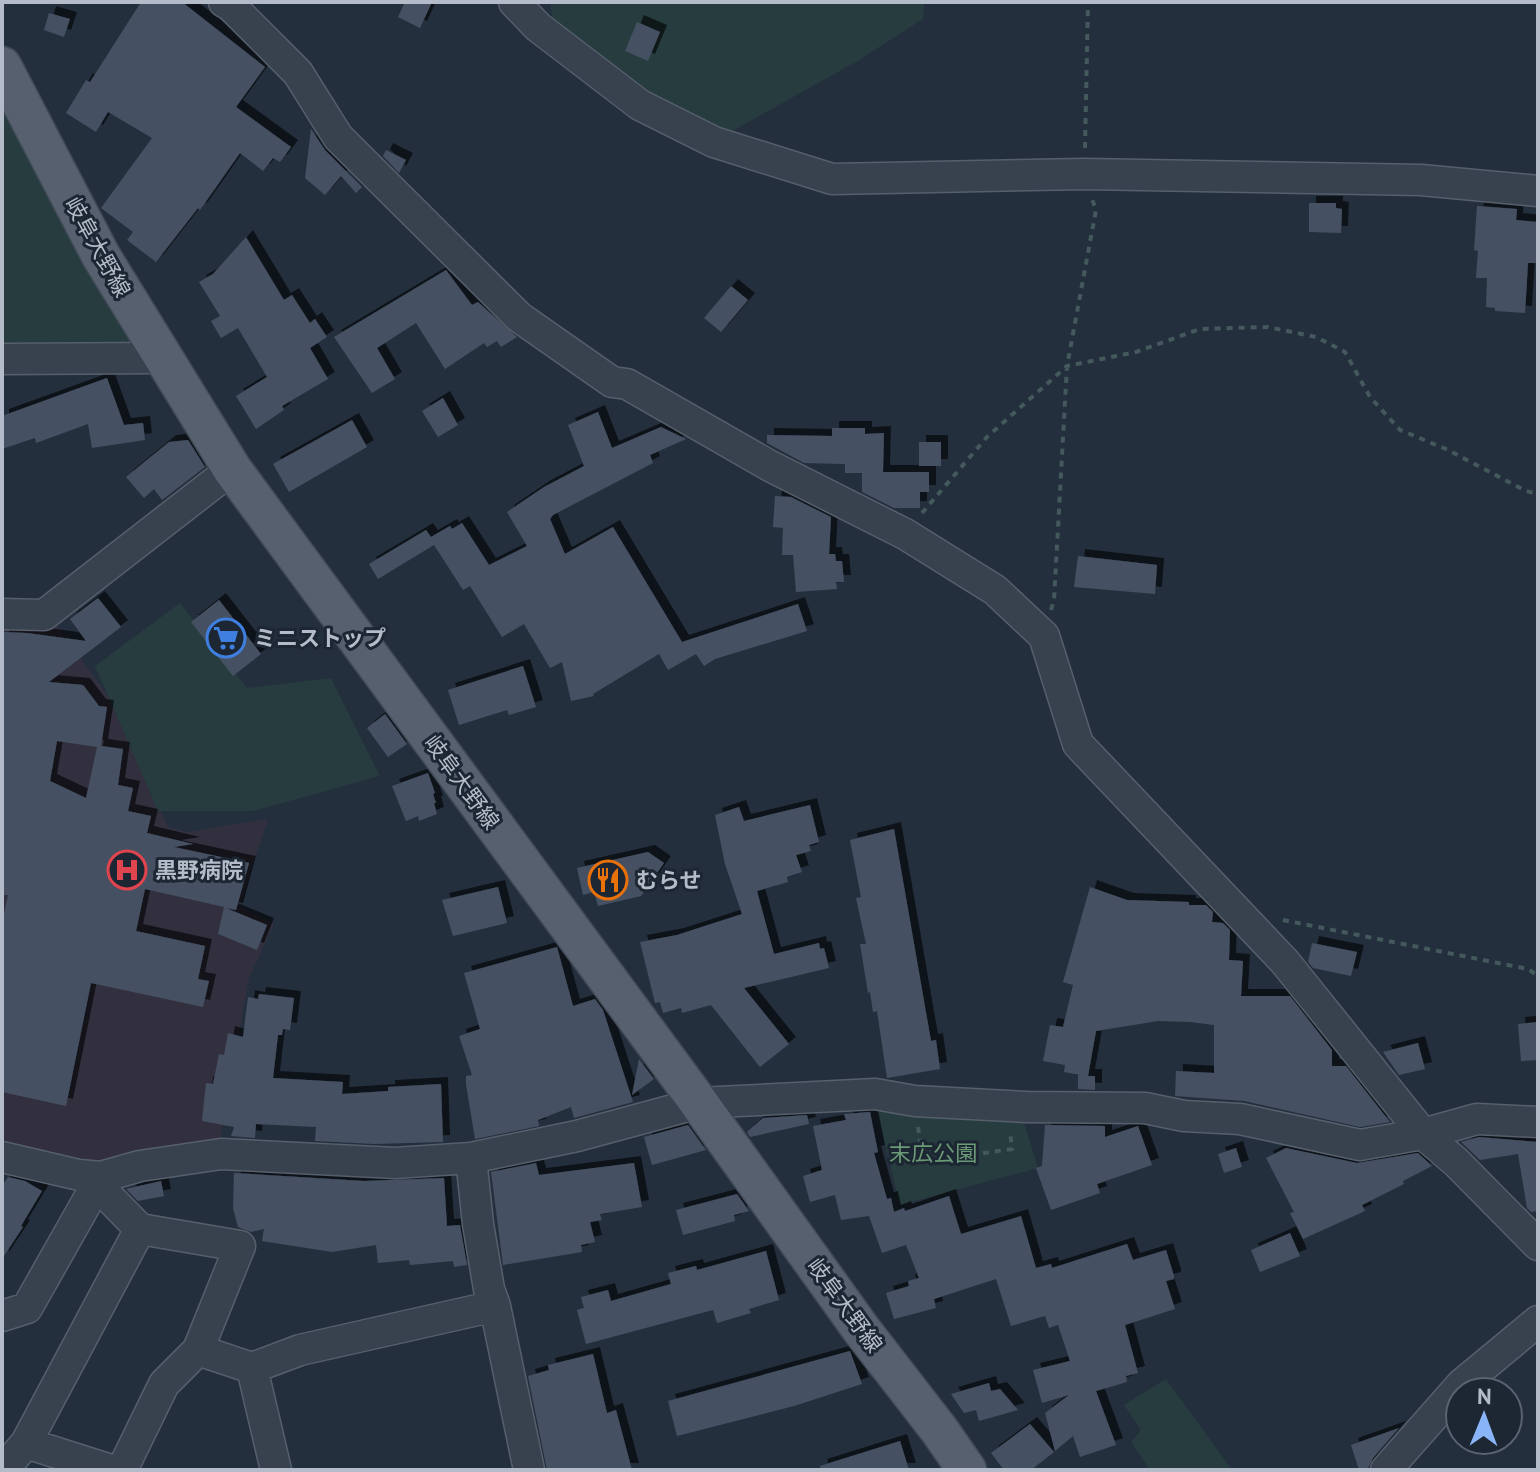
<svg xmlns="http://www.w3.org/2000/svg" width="1540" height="1472" font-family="'PT Sans','Noto Sans JP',sans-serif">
<defs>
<filter id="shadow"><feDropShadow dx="7" dy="-7" stdDeviation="0" flood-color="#0009"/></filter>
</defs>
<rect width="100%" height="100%" fill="#242f3e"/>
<path fill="#32303f" d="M2 624H56L109 697 168 827 186 832 268 819 239 907 274 924 249 978 219 1148 85 1167 2 1144Z"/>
<path fill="#263c3f" d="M550 2H924L923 19 856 62 723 136 676 117 555 37Z
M2 110 140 349 2 347Z
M180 603 247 688 331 678 380 776 253 811H158L95 666Z
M876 1108 1021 1113 1038 1168 900 1205Z
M1166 1379 1232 1470H1150L1131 1442 1141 1430 1124 1405Z"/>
<path fill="#455162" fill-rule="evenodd" filter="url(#shadow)" d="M141 2H182L265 67 236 107 291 147 280 162 273 158 263 171 240 153 200 210 198 208 156 262 127 240 133 232 101 208 152 138 108 112 96 132 66 113 86 80 90 82Z
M405 2H432L420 28 398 17Z
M49 13 70 19 64 37 44 30Z
M637 22 660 32 648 61 625 51Z
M311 129 325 150 362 187 356 193 341 176 325 195 305 178Z
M386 150 406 160 399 173 383 156Z
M1309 203H1336V208L1342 209 1341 233 1309 232Z
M1477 206 1517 209 1516 220 1538 222V263H1528L1525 313 1495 311V308L1486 307 1487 278H1476L1478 251 1474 250Z
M246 237 284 300 292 295 310 323 315 319 327 337 310 348 328 379 282 406 284 410 256 429 236 396 267 377 238 328 221 338 211 321 220 316 199 282 213 274Z
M446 270 472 305 478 302 517 337 501 347 497 341 487 347 484 343 445 369 416 323 377 348 395 379 372 393 334 337Z
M731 286 748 300 721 332 704 318Z
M107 378 124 425 143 423 145 440 92 448 88 424 36 443 35 438 2 449V416Z
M443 398 458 425 438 437 422 411Z
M598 412 612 448 661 427 686 439 650 455 653 463 553 515 550 519 565 554 613 527 682 642 798 604 807 631 715 659 704 666 696 654 668 670 659 654 593 694 594 696 571 701 562 662 550 668 524 624 502 637 470 586 463 590 434 545 378 579 369 564 426 530 431 537 450 526 452 529 462 523 489 565 527 546 507 512 544 487 584 466 568 425Z
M352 420 367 447 289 492 273 464Z
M832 428H865V434L884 433 883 472H929V492H920V508H894L862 492V473H845V464L804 463 767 443V435L832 436Z
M188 440 205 467 162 500 154 489 144 498 126 477 169 442Z
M919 442H941V466H919Z
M775 496 791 497 831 517 829 554H835L836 561H842L844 582H836L837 589 796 592 793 555H782L783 528 773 527Z
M1078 556 1157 565 1155 594 1074 587Z
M98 598 121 627 49 682 83 685 99 706 107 707 101 746 123 749 118 785 133 788 128 811 151 816 147 833 193 844 174 847 249 863 236 910 226 908 267 925 257 950 218 934 224 907 145 889 136 931 205 946 198 979 209 981 203 1007 91 983 66 1106 2 1092V923L8 895H2V632L27 633 86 641 70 619ZM57 741 97 747 86 798 50 781Z
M219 600 261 654 233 676 191 622Z
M523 666 536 707 509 715 507 710 459 725 448 690Z
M385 714 407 744 388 757 367 728Z
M428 773 435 793 433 794 436 803H434L437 814 419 821 418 816 406 821 392 786Z
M810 805 819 842 809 845 811 851 796 855 802 872 787 877 788 882 757 891 774 954 819 943 820 949 824 948 829 968 744 988 789 1044 760 1067 711 1005 682 1013 681 1008 663 1013 660 1002 655 1003 640 942 677 935 742 914 725 864 715 815 739 807 744 821Z
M894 829 931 1041 936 1040 940 1069 887 1078 877 1011 873 1012 870 992 868 993 860 944H866L856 898 861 897 850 840Z
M648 852 664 863 641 896 598 906 594 892 583 895 577 868Z
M498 887 507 923 453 936 442 900Z
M1090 887 1127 900 1189 902V905H1206L1213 912 1212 922 1223 923 1230 930 1229 960 1243 961 1241 996H1290L1332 1050V1066H1346L1390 1122 1360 1127 1244 1101 1175 1096 1176 1071 1214 1073V1025L1190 1022 1158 1021 1096 1031 1088 1076H1095V1090L1078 1089V1075H1081L1064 1072 1065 1065 1043 1061 1050 1025 1063 1027 1073 985 1063 982Z
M1312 943 1357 952 1351 976 1313 968 1308 962Z
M557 947 573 1006 595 999 603 1010 633 1102 574 1118 571 1107 538 1120 539 1126 475 1139 466 1084V1076L472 1075 459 1036 480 1029 464 973Z
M259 994 294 998 290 1030 283 1029 282 1035H278L273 1078 343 1082 342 1094 388 1091V1087L441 1084 443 1142 374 1144 315 1141 316 1127 256 1124 255 1138 231 1136 234 1127 202 1121 206 1083 213 1084 219 1054 224 1055 228 1033 243 1037 248 997 258 999Z
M1538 1022V1060L1521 1061 1518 1024Z
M1418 1043 1425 1069 1399 1075 1383 1052Z
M639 1059 654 1079 632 1095Z
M870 1112 878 1152 874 1153 887 1199 891 1198 894 1212 904 1208 905 1211 949 1196 961 1234 1021 1216 1036 1268 1051 1264 1052 1268 1127 1244 1133 1260 1166 1250 1174 1276V1279L1166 1281 1175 1309 1125 1325 1138 1373 1126 1376 1127 1382 1096 1391 1116 1445 1080 1457 1073 1436 1055 1451 1045 1413 1069 1395 1042 1403 1033 1370 1070 1361 1058 1325 1049 1328 1045 1316 1011 1326 996 1279 934 1299 936 1308 894 1319 886 1293 909 1286 908 1281 919 1278 906 1245 882 1253 869 1216 841 1220 835 1195 810 1202 803 1176 822 1170 813 1126 846 1120 844 1114Z
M807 1115 809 1124 750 1137 747 1132 763 1118Z
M688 1125 706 1150 652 1165 644 1137Z
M1045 1125 1105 1126V1137L1138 1126 1152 1165 1097 1184 1100 1193 1051 1210 1036 1168 1042 1166Z
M1479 1137 1538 1142V1211L1531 1212 1527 1208 1518 1154 1480 1160 1461 1142Z
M1236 1148 1242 1167 1224 1173 1218 1154Z
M1286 1148 1357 1163 1418 1153 1432 1166 1403 1181 1404 1184 1362 1205 1365 1211 1303 1239 1290 1213 1294 1212 1266 1158Z
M536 1163 539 1175 634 1163 642 1207 600 1214 602 1220 590 1222 595 1242 581 1245 582 1252 503 1265 491 1172Z
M234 1173 364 1181 444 1178 447 1226 460 1225 467 1265 454 1267 453 1261 410 1265 409 1260 378 1263 376 1245 332 1252 262 1241 264 1229 251 1232 238 1227 233 1208Z
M8 1177 25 1181 42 1191 21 1226 23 1227 2 1259V1186Z
M161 1181 164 1196 138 1201 126 1189Z
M737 1194 749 1211 734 1215 735 1221 683 1235 676 1210Z
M1290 1233 1300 1256 1260 1272 1251 1250Z
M766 1251 779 1300 749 1309 751 1313 717 1323 713 1310 586 1344 577 1310 584 1308 581 1297 608 1290 611 1301 671 1284 668 1273 696 1266 697 1270Z
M850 1351 862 1384 794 1406 677 1436 668 1401Z
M593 1354 607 1413 616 1410 632 1470H547L528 1376 549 1370 548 1365Z
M989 1383 991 1391 1000 1389 1018 1410 979 1421 976 1410 964 1413 951 1394Z
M1030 1424 1054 1452 1031 1470H1004L991 1453Z
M1399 1428 1373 1458 1368 1468 1359 1470 1351 1445Z
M900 1441 909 1470H821L820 1466Z"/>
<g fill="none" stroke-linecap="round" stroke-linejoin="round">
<g stroke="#565f6c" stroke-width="33">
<path id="minor" d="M224 2 230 5 298 73 338 137 519 317 612 382 627 384 770 466 905 534 995 590 1044 636 1078 744 1285 962 1423 1134 1456 1162 1538 1245
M514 2 538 27 640 105 714 142 832 179 1084 174 1421 180 1538 191
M2 359 163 358
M2 614 44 615 232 469
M2 1157 79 1175 101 1177 140 1166 221 1154 395 1163 471 1158 577 1136 699 1103 875 1094 915 1101 1027 1107 1145 1108 1184 1116 1240 1119 1360 1145 1423 1134 1477 1119 1538 1122
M471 1158 478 1224 489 1289 495 1306 529 1470
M97 1185 140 1229 240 1246 198 1350 164 1384 122 1470
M2 1316 27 1308 101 1177
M198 1350 252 1368 300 1350 495 1306
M252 1368 276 1470
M26 1443 111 1470
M3 1470 26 1443 140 1229
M1386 1470 1462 1384 1538 1321"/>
</g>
<g stroke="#414a57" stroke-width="41">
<path id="major" d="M2 66 101 256 232 469 699 1103 861 1329 940 1431 967 1470"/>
</g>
<path stroke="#44595c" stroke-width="4" stroke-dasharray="6 6" stroke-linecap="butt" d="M1085 148 1088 2
M922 513 987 437 1067 366 1136 352 1200 329 1268 327 1316 337 1345 352 1370 397 1400 430 1446 449 1526 491 1538 494
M1051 610 1054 600 1067 366 1096 210 1092 199
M1283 920 1528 969 1538 976
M918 1127 923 1162 1012 1149 1010 1131"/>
<use href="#minor" stroke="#38414e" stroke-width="30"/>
<use href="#major" stroke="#56606e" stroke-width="38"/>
</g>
<defs>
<g id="supermarket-ring" transform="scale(2)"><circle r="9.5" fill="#1d2633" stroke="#3f7fe0" stroke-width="1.5"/><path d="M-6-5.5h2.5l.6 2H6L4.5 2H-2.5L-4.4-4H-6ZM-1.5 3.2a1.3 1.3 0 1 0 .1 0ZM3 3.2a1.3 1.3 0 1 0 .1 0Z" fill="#3f7fe0"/></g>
<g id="hospital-ring" transform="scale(2)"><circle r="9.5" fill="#1d2633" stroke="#e0444e" stroke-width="1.5"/><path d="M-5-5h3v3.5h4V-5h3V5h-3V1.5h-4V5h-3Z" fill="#e0444e"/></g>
<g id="restaurant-ring" transform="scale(2)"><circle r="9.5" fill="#1d2633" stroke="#e8710a" stroke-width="1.5"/><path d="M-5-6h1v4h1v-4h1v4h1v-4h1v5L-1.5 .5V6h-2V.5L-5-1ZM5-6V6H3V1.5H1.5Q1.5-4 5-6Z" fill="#e8710a"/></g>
</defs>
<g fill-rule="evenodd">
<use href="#supermarket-ring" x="226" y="638"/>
<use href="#hospital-ring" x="127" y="870"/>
<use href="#restaurant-ring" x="608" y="880"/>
</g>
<g text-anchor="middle" stroke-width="6" stroke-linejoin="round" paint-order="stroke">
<g font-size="22" fill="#b4bcc9" stroke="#1d2633">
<text transform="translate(98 247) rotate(61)" y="8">岐阜大野線</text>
<text transform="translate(462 782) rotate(54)" y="8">岐阜大野線</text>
<text transform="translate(845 1305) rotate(54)" y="8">岐阜大野線</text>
</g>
<g font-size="22" font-weight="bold" fill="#b4bcc9" stroke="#1d2633" text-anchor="start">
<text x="254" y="646">ミニストップ</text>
<text x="155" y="878">黒野病院</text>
<text x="636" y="888">むらせ</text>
</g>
<g font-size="22" fill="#6b9a76" stroke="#1d2633">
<text x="933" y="1161">末広公園</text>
</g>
</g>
<rect width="1540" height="1472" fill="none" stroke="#b4bcc9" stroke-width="8"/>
<g transform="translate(1484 1416) rotate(1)"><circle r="38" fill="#1d2633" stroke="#59626f" stroke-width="2"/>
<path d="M0-6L14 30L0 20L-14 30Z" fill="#8ab4f8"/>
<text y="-12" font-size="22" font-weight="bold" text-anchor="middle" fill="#b4bcc9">N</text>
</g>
</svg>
